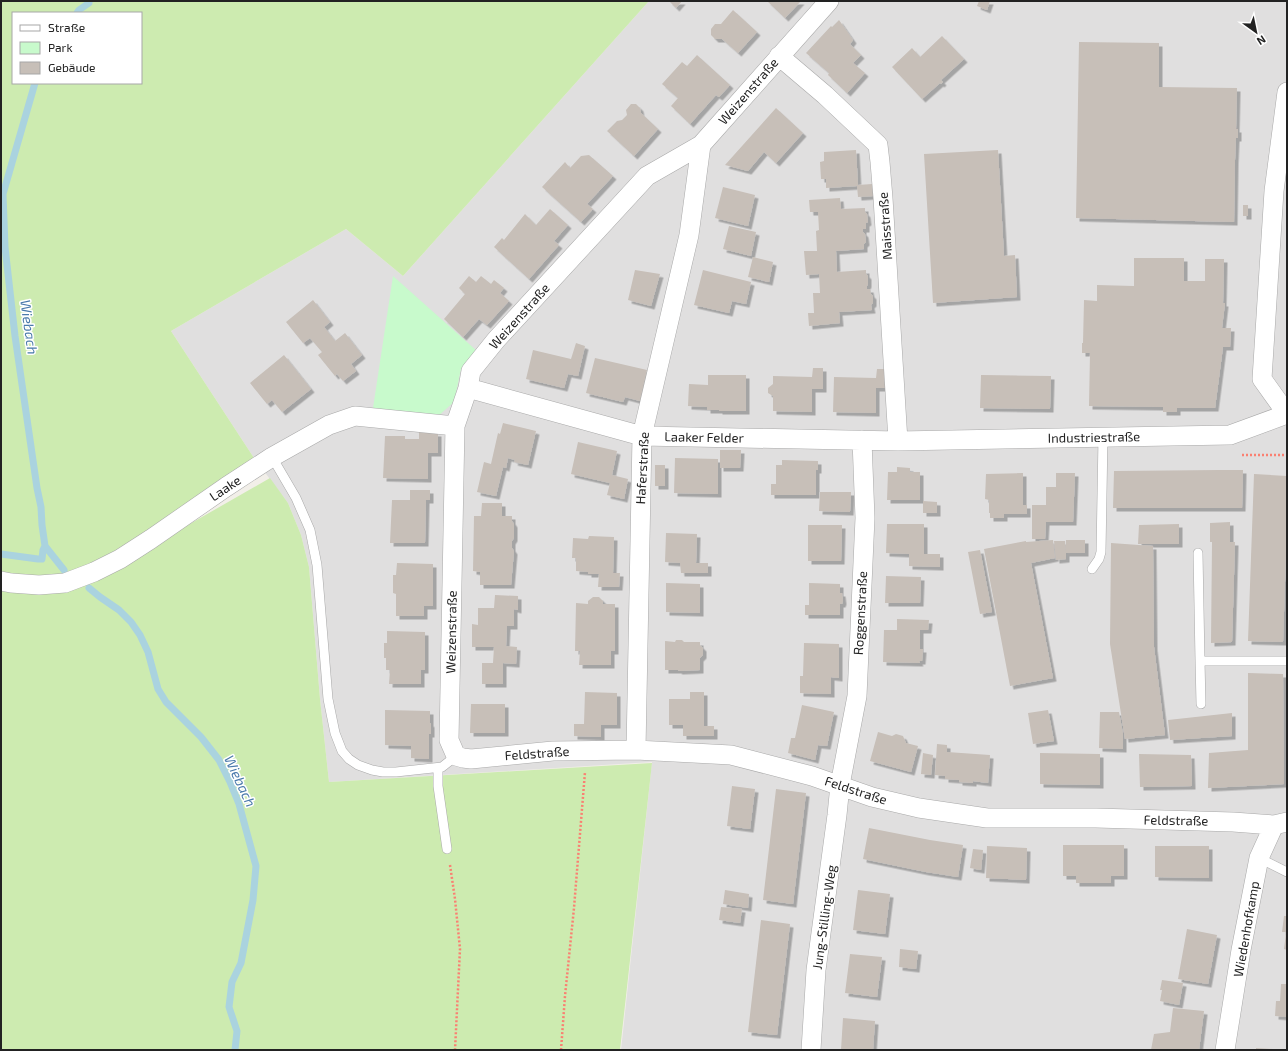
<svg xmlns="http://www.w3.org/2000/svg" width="1288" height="1051" font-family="'Exo 2',sans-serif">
<defs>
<filter id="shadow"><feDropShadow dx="3.5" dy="3.5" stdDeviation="0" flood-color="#0004"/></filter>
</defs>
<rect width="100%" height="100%" fill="#f2efe9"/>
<path fill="#e0dfdf" d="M649 1H1287V1050H621L652 762 329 782 320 699 309 567 301 535 288 503 254 458 171 331 346 229 403 276Z"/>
<path fill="#cdebb0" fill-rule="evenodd" d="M1 1H649L403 276 346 229 171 331 254 458 128 545 90 568 59 577 14 576 1 573ZM13 13H141V83H13Z
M270 478 288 503 301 535 309 567 320 699 329 782 652 763 620 1050H1V591L32 593 99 576Z"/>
<path fill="#c8facc" d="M393 276 477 351 461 369 454 402 437 417 373 408Z"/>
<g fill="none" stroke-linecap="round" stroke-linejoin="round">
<path stroke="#aad3df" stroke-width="7" d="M77 13 79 10 89 3V1
M35 83 3 194 5 247 15 336 37 488 41 507 42 525 45 546 64 570
M1 554 38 559H42L43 550 45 546
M89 588 100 597 119 610 131 622 140 635 148 652 158 689 166 702 201 737 219 760 230 782 239 804 256 866 253 900 241 963 232 982 229 1007 237 1031 235 1050"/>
</g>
<path fill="#c7bfb8" filter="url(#shadow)" d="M669 1H682L676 8Z
M767 1H801L785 18Z
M979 1H990L987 10 977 6Z
M733 10 757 32 738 53 722 39H715L711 35V29L715 24H721Z
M839 20 853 40 850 44 861 55 853 63 865 73 847 93 828 75 829 73 806 53 831 26 832 27Z
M942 36 964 59 941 80 943 82 941 84 940 83 922 99 892 67 912 48 920 57Z
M1079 42 1159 43V87L1237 88 1236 129H1238V138H1236L1235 160 1234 222 1076 218Z
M697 55 730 85 719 97 716 95 690 124 671 106 678 98 662 84 682 62 687 66Z
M631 104H636L640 108 641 113 658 129 634 156 607 131 617 121 622 120 627 115 626 110Z
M776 108 803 133 776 163 764 152 748 171 725 165Z
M856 150 858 185 872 184 873 196 858 197 857 186 826 188V179H821L820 162 824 161V152Z
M998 150 1004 256 1015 255 1017 297 933 303 924 154Z
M589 155 613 176 587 204 593 209 581 222 542 187 565 162 570 168 581 156Z
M723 187 755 195 748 226 715 218Z
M840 198 841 209 865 208V212L867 214 868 222 866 223V229H863V232L865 234 866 242 864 244V249L836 251 837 272 866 270V274L868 276V284L867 286V289H870L871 294 873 296V303L871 305 872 310 839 312 840 323 809 326 808 313H814L813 293H820L819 274 806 275 804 251H817L816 231 819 230 818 212H810L809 200Z
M1243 205H1248V216H1243Z
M550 209 568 225 554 241 559 245 529 279 494 247 502 238 504 240 525 214 536 225Z
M729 226 756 232 751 256 723 249Z
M753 257 773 262 769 282 748 277Z
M1134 258H1184V281H1205V259H1224L1223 303H1225L1222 328H1231L1230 347H1223L1215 408H1177V412H1163V407L1089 406 1090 353H1082V343H1083L1084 300 1097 301V285L1134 286Z
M635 270 660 274 651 306 628 300Z
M703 270 751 282 746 304 732 301 729 313 694 305Z
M469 276 476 282 481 276 491 284 494 280 504 288 500 293 509 301 487 325 479 319 463 337 444 319 465 294 459 288Z
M313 300 330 322 324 327 335 341 345 333 362 355 351 364 356 371 343 381 337 374 335 376 318 355 322 352 310 338 303 343 286 322Z
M576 343 585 346 578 376 568 374 564 388 526 379 533 350 571 359Z
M284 355 311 389 282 412 272 400 267 404 250 383Z
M595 358 647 370 640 401 625 397 623 402 586 393Z
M813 368H823V389H812V412L773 411V396L768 393V388L773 384V376L812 377Z
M877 369H887L886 388H876V413L833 412 834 377 876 378Z
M708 375H746V411H719V410H707V407L688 406 689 384 708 385Z
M981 375 1051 376 1050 409 980 408Z
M503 423 536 431 528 465 514 462 515 460 508 458 506 468 503 467 496 496 477 492 484 462 491 464 498 433 500 434Z
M419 432 438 433V453H428V479L383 478 385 436H405V439H419Z
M578 442 617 451 612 475 628 479 624 499 607 495 610 483 571 474Z
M720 450H741L740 468H720Z
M675 458 718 459V494L674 493Z
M782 460 818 461V470H816V495H771V484H776V465H782Z
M655 465H665V486H655Z
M897 467 910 468V472H920V500H887L888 472H897Z
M1219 470H1243L1242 508H1113L1114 471Z
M1023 473V505H1027V514H1004V518H990V513H989V500L985 499 986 474Z
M1056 473H1075L1073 522H1046L1045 539H1032V505H1046V487H1056Z
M1254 474 1287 476V522L1283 642 1248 641Z
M410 490H430V500H426L425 543H390L392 500H410Z
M820 492H851L850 512 819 511Z
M923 501 937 502V513H923Z
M482 503H502V516H512V521L514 524V538L512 541V548L514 551 511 585H480V572L473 571 474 516H481Z
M1230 522V542H1235L1232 642 1211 643 1212 542H1210V523Z
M887 524H924V554H940V567L909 566V554L886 553Z
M1179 524V544H1138L1139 525Z
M808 525H842L841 561H808Z
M666 533 697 534 696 563H708V573H681L680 563 665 562Z
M589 536 614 537 613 573H620L619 587H598L599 574H588V572L576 571V558H572L573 538 588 539Z
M1053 540 1055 558 1031 563 1053 678 1010 686 984 549 1026 541V542Z
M1066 540H1085V553H1066V559L1056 560 1054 541H1065L1066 551Z
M1111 543 1153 546 1154 647 1165 735 1125 739 1110 644Z
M980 550 992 612 980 614 968 552Z
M397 563 433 564V606H424V616H396V594L393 593V575H396Z
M886 576 921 577 920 603H885Z
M666 583 700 584V613L666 612Z
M809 583 840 584V593H842L843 601 842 604H840V615H805V605H809Z
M495 595 518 596V610L514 609V626H507L506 646 517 647 516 664 503 663V684H482V663H493L494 647H472V624L478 625V608H494Z
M593 597H599L603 601V604H615V651H611V665H579L580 651H575L576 603 588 604V601Z
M897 619 929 620 928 630H920V649H923L922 661H919L920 663 883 662 884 630H897Z
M387 631 425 632V670H421V684H389L390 670H386V658H384V643H387Z
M676 640H682L684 642H700V645L703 648V655L700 658V670L679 671 678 670H665V641L675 642Z
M804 643 839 644V678L831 677V694L800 693V676H803Z
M1248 673 1283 674 1284 784 1208 788 1209 753 1248 750Z
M585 692 617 693V725H601V737L574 736V724H584Z
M690 692H704V726H714V736H683V725H669V699H690Z
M471 704H505V733H470Z
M802 705 834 712 827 746 818 745 815 760 788 753 791 738H795Z
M385 710 430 711V724L431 723V734H429V759L411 758V746L385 745Z
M1048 710 1054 741 1033 744 1028 713Z
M1100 712H1119L1123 734V749L1099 748Z
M1232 713V736L1170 740 1168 720Z
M878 732 892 736 896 734 903 736 906 743 918 746 911 772 870 761Z
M937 744 947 745V752L990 755 988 783 973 781V783L959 782V780L945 779V776L935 775Z
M923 753 933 755 931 775 921 774Z
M1040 753 1100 754V785L1040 784Z
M1139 754 1191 755 1192 786 1140 787Z
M732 786 755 789 750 829 727 826Z
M776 789 806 793 793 904 763 900Z
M869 828 930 840 963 845 958 877 926 872 863 859Z
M1063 845H1124V876H1111V883H1076V876H1063Z
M987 846 1027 848 1026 880 986 878Z
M1155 846H1209V878L1155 877Z
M973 849 983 850 981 870 970 868Z
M725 890 749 894 748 908 723 904Z
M858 890 890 894 885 934 853 930Z
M721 907 742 909 740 923 719 920Z
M1284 916H1287V932H1282Z
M761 920 790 924 777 1035 748 1032Z
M1187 929 1217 935 1208 984 1178 979Z
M1286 933H1287V950L1284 949Z
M900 949 918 951 916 969 899 967Z
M850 954 882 957 877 997 845 993Z
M1162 980 1183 983 1179 1005 1160 1001 1162 990H1160Z
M1281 984H1287V1017L1275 1016 1276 1001H1280Z
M1173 1008 1204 1011 1199 1050H1151L1154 1034 1170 1032Z
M843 1018 875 1021 873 1050H841Z
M1256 1048 1273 1049V1050H1256Z"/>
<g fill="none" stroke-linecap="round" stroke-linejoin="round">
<g stroke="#a9a9a9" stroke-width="10">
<path id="service" d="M272 457 296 498 310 530 317 565 328 699 335 733 342 751 349 759 358 765 372 770 383 772H396L442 767 456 756
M1198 553 1200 661H1287
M1092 569 1099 559 1101 552 1103 437
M1200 661 1201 704
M438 768V786L447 849
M1259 858 1287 872"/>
</g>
<g stroke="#a9a9a9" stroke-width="20">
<path id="minor" d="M829 1 701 145 647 176 496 340 471 371 468 388 455 426 449 740 456 756 463 758 471 759 553 751 636 750 731 755 812 776 872 797 919 808 987 818H1096L1233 822 1274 825 1287 822
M779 56 825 95 878 145 880 162 883 198 898 441
M1287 92 1274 191 1262 379 1287 414
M468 388 642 436 898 441 1230 435 1287 414
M1 581 11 583 39 585 65 583 94 572 120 559 151 539 226 487 272 457 329 425 355 416 455 426
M636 750 642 436 689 235 701 145
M811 1050 816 970 837 815 840 785 857 696 865 518 862 440
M1225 1050 1241 950 1259 858 1274 825"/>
</g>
<path stroke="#fa8072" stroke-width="2.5" stroke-dasharray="2 2" stroke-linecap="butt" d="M1242 455H1287
M450 865 455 899 460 949 455 1050
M561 1050 565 996 574 908 585 772"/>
<use href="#service" stroke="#fff" stroke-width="9"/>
<use href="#minor" stroke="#fff" stroke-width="19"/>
</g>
<g text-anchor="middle" stroke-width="3" stroke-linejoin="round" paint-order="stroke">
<g font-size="13" fill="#222" stroke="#fff">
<text transform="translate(748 91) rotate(-49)" y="5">Weizenstraße</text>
<text transform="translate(885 226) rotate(-94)" y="5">Maisstraße</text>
<text transform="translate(519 316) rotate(-48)" y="5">Weizenstraße</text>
<text transform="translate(704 437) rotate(1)" y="5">Laaker Felder</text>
<text transform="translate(1094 437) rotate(-1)" y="5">Industriestraße</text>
<text transform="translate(642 468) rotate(-87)" y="5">Haferstraße</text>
<text transform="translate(225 488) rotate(-34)" y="5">Laake</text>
<text transform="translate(860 613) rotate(-87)" y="5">Roggenstraße</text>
<text transform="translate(451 632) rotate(-89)" y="5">Weizenstraße</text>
<text transform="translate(537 753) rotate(-4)" y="5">Feldstraße</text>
<text transform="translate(856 790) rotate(18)" y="5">Feldstraße</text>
<text transform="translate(1176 820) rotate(1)" y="5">Feldstraße</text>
<text transform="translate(824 917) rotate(-82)" y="5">Jung-Stilling-Weg</text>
<text transform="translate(1246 929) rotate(-80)" y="5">Wiedenhofkamp</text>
</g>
<g font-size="14" font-style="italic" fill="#4a7aab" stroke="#fff">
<text transform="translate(29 327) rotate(82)" y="5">Wiebach</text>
<text transform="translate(240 781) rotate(65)" y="5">Wiebach</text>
</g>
</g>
<rect width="1288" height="1051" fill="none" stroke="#222222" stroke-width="4"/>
<rect x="12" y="12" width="130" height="72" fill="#ffffff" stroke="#a7a7a7"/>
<rect x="20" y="25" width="20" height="6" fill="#ffffff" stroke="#a7a7a7"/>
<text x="48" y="32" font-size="12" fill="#222222">Straße</text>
<rect x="20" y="42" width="20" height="12" fill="#c8facc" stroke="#a7a7a7"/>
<text x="48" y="52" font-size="12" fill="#222222">Park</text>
<rect x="20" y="62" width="20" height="12" fill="#c7bfb8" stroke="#a7a7a7"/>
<text x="48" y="72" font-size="12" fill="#222222">Gebäude</text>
<g transform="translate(1256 32) rotate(147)" stroke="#ffffff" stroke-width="3" paint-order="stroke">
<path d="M0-3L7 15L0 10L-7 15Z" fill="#222222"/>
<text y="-6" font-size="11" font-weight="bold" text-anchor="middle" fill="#222222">N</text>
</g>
</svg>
